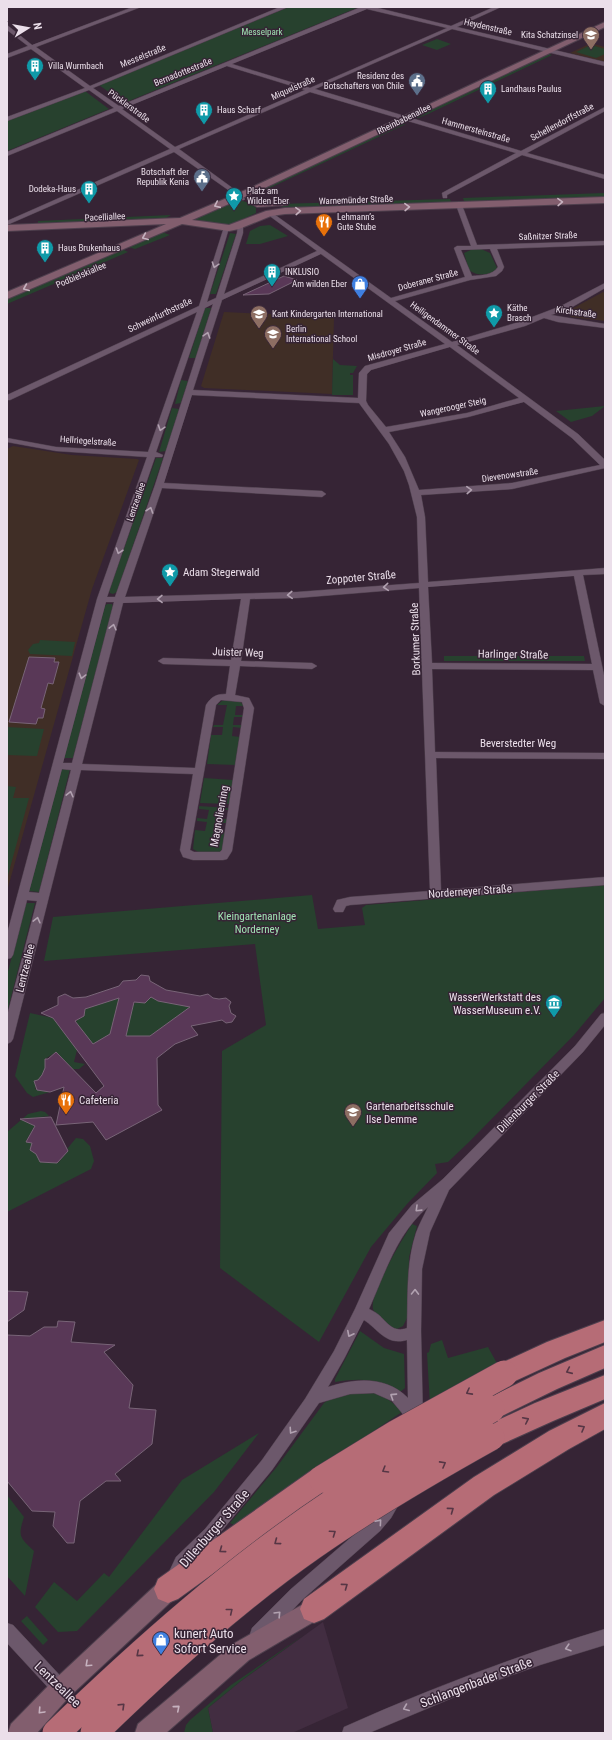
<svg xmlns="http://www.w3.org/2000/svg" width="612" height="1740" font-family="'Roboto Condensed',sans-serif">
<rect width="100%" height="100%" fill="#362435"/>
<path fill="#422d41" d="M323 1622 348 1708 292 1733H213L208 1708 241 1681Z"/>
<path fill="#402e26" d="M591 43 605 47V62L570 53Z
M603 292 605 293V321L571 317 568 311Z
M224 312 334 317 332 394 204 388 201 386Z
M13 446 72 455 137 459 139 460 92 589 7 891V449Z"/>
<path fill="#27412e" d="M289 7H359L124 103 99 85Z
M437 39 451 44 437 50 422 45Z
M591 45 605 49V54L596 58 576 52Z
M546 53 552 55 428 114 418 118 412 117Z
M85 91 109 109 7 151V120Z
M400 123 406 124 257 194 253 192Z
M604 193 605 199 465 204 463 198Z
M450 199 452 204 286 209 278 204Z
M235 200C243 200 251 203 256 208V213L229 226 201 222 196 220V218Z
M171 215 164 219 38 225V221Z
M270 225 288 236 260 244H246L250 231 260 226Z
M162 232 170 235 135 249 128 247Z
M230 233 236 234 216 294H210Z
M122 249 128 252 7 304V298Z
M473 249H481L490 253 498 270C488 275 478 277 469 270L464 253Z
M205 308H211L196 358H189Z
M333 359 340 365 357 366 353 373H350V375H353V395H332Z
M181 380 188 381 181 403 175 404Z
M605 406 592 416 571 422 556 411Z
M172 408 179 409 166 451 159 452Z
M156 458H163L117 592 113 594 110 593 109 591Z
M107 604H112L113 607 73 758H64L105 606Z
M40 640 75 642 72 656 30 654 28 650 33 644 39 643Z
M444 656H584L585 661H444Z
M227 700 239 701 245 706H236L235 715H244L243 717H234L233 725H242V728L233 727 232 736 240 737 236 765 207 764 211 735H222L223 727H213L214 725H223L227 705H217L222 701Z
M7 727 44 729 37 756 7 755Z
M62 768 70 769 39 892 29 891Z
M204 778 233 780 229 804 200 803Z
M7 786 16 787 13 798H29L7 879Z
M199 806 229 808V810H219L218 819H227V823H218L217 831 226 832 223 849 219 853H200L193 849 195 830 205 831 207 822 197 821V818L207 819 209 810 199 809Z
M605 885V998L574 1035 469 1142 448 1162 435 1164 437 1173 407 1204 371 1247 319 1342 220 1268 222 1051 266 1025 255 944 44 961 53 917 312 895 318 929 365 925 362 908 366 905Z
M26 903H35L7 1013V975Z
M151 997 158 1001 190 1007 150 1036H132L128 1046 125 1041 133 1005 136 1002 145 1003Z
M119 998 110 1034 99 1040 95 1048 76 1023 77 1020 84 1016 85 1009Z
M30 1013 53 1018 77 1050 74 1062 85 1064 79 1069H73L56 1052 45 1059V1071L38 1080 35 1089 50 1092 33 1097 27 1093 15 1076Z
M41 1111 45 1112 49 1116 33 1118 29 1122 35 1125 26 1141 36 1144 35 1152 42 1162 58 1163 69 1150 67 1149 76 1138 83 1139 90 1146 94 1161 91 1169 7 1212V1132L28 1114Z
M412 1224 417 1226 409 1257 408 1316 403 1326 395 1330C386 1325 377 1320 373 1309 369 1294 403 1238 412 1224Z
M360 1331 384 1348 404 1354 405 1388 399 1393C376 1378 362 1378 335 1382V1379Z
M442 1340 448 1358 488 1347 499 1367 430 1405 427 1353 429 1352 431 1344Z
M372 1392C384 1395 393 1402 402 1412L234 1525 230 1523 276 1468 324 1403 335 1395Z
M259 1433 214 1492 77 1631 58 1632 35 1607 54 1582 77 1601 104 1573 109 1577 182 1480Z
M7 1495 24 1517C18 1536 19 1537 34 1551L25 1596 7 1576Z
M27 1616 48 1640 43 1645 21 1621Z
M304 1635 241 1681 208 1708 213 1733H184L186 1725 190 1720 231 1685Z"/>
<path fill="#593857" stroke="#786477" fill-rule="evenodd" d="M284 276 297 280 269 294 243 295Z
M29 657 55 658 54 662H59L53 684 48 683 41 708 45 709 43 718H38L36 724 9 722Z
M141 975 149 976 150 981 166 990 200 996 208 994 213 998 219 999 226 998 231 1002 229 1006 231 1013 236 1016 232 1022 226 1023 222 1020 191 1026 198 1035 175 1044 157 1058 158 1105 162 1110 106 1140 93 1122 56 1125 64 1087 50 1092 37 1090 34 1081 38 1080 42 1075 45 1068V1059H48L56 1052 96 1093 104 1086 53 1018 41 1013 58 1005V997L65 994 73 998 86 997 119 986 123 981 136 980ZM151 997 158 1001 190 1007 150 1036H126L134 1002 145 1003ZM119 998 110 1034 93 1044 75 1021 84 1016 85 1009Z
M51 1117 68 1151 57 1163 40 1162 36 1154 30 1150 32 1143 26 1142 35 1126 20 1119Z
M7 1291 28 1292 24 1310 7 1322Z
M58 1321 75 1322 71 1342 115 1345 104 1352 133 1385 129 1408 156 1410 152 1444 115 1474 121 1481H106L80 1501 74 1543H67L53 1526 55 1512 32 1511 7 1481V1335L30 1336 44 1327H57Z"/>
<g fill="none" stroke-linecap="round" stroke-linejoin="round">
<g stroke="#4e3f4d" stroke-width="1">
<path id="street" d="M133 7H141L36 47 90 86 280 7H288L93 88 119 106 361 7H374L451 26 494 7H501L457 27 605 62V66L452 29 315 89 521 151 605 107V111L527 153 605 175V179L522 155 447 195V198H443L442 193 516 153 310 92 179 149 238 192 245 199 244 200H240L234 194 174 152 7 225V221L170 149 117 111 7 156V152L114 108 89 90 7 121V117L85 88 31 49 7 58V54L28 46 7 30V25L32 45ZM367 9 447 28 310 88 232 64ZM227 66 305 90 175 147 122 109Z
M459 203 462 205 477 245 605 241V245L497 249 504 267 502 271 496 276 470 280 395 301 452 342 519 322 561 306 605 283V288L567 310 551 315 605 324V328L558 322 544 318 525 326 457 345 578 434 605 460V468L512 489 421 495 425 517 428 582 605 568V574L583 575 605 680V706L600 703 593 670 432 669 435 752 605 753V759L436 758 441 890 605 877V885L350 905 346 906 343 912H335L333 909 337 900 350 897 430 891 419 588 297 598 250 599 241 661 312 663 317 666 312 669 240 666 235 695 249 698 254 708 232 851 227 859 223 860H193L183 857 180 850 193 774 81 770 13 1039 11 1042 7 1044V1016L37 901 27 900 13 955 11 958 7 959V934L97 599 147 457 56 451 7 442V438L56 447 148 452 197 312 10 400H7V395L199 306 224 227 229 228 207 302 216 298 237 233 238 224 243 225V233L224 294 317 251 267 214V212H271L391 298 465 277 454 248 457 246H471L456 205ZM490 249 498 267C492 276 481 275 472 276L461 250ZM321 254 445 344 365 366 359 373 358 398 193 390 222 300ZM213 304 155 485 115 597H107L155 457H162L163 455 156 452 205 308ZM450 347 519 398 467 413 386 427 368 405 366 401 367 374 371 370ZM192 395 359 403 389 444 404 471 409 485 417 517 419 583 297 592 125 597 162 488 322 497 326 494 322 491 164 483ZM524 402 572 438 600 465 512 483 419 490 405 457 389 432 468 417ZM574 576 592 664 432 663 428 587ZM241 599 231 660 163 658 158 661 163 664 230 666 226 694C216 694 211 697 206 705L195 768 82 764 123 603ZM106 602H114L72 763H63ZM221 700 242 702 244 708 222 850 220 852H194L190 850 216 705ZM62 769 71 770 39 893 29 892Z
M605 1013V1025L583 1052 449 1190 430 1232 422 1269 421 1331 423 1422 420 1428 415 1430 410 1428 402 1413 392 1401 374 1393 350 1394 319 1403 272 1470 215 1539 188 1567 182 1579 176 1582 170 1579 168 1574 176 1557 205 1529 262 1460 305 1399 334 1351 355 1309 389 1233 412 1205 443 1179 575 1046 601 1014ZM428 1207C424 1216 419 1224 416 1233 406 1263 408 1296 407 1328 394 1333 388 1324 380 1316 377 1313 373 1311 369 1309 385 1273 397 1233 428 1207ZM364 1320C378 1329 386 1346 407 1340L408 1398C386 1376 356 1378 328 1387L344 1359Z
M392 1495 397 1497 400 1502 391 1518 380 1531 303 1599 264 1640 258 1642 252 1640 250 1634 252 1628 291 1589 370 1521C376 1514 385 1498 392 1495Z
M7 1623 13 1625 67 1683 69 1689 67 1695 61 1697 55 1695 7 1643Z
M605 1629V1645L540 1665 476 1688 369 1733H342L344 1727C429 1689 516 1656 605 1629Z"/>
</g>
<g stroke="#4e3f4d" stroke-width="2">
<path id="secondary" d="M605 22V27L254 193 192 220 229 225 266 211 285 208 605 197V203L285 214 271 216 239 229 229 231 182 224 7 299V292L166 224 7 231V225L180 218 248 189Z
M284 200 289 203 287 205 257 207 252 204 257 201Z
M168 1578 176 1581 179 1589 176 1597 69 1697 37 1733H8L11 1724 53 1681 160 1581Z
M314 1598 322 1601 326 1609 322 1617 249 1660 166 1733H135L138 1724 233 1644Z"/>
</g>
<g stroke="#4e3f4d" stroke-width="2">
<path id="highway" d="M605 1320V1342L565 1358 504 1386 495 1382 491 1374 495 1366 547 1342Z
M605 1345V1368L557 1389 500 1417 491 1421 482 1417 478 1409 482 1401 539 1373Z
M605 1375V1399L553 1421 491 1449 481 1446 478 1437 481 1428 535 1403Z
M605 1403V1429L569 1449 494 1495 324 1619 314 1623 304 1619 300 1609 304 1599 474 1477 549 1431Z
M322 1466 332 1470 336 1479 332 1488 178 1599 168 1603 158 1599 154 1589 158 1579 312 1470Z"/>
</g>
<use href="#street" fill="#6c586b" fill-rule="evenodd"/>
<use href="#secondary" fill="#825e6e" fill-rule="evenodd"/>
<use href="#highway" fill="#b66c76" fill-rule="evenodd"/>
<g stroke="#4e3f4d" stroke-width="28" stroke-linecap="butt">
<path id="highway-bridge" d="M322 1479 397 1433 504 1374
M56 1733C143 1649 234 1568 335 1501 385 1468 439 1439 491 1409
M94 1733C163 1666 234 1601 313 1546 370 1506 430 1471 491 1437"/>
</g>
<use href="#highway-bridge" stroke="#b66c76" stroke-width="27"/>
</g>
<defs><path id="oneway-chevron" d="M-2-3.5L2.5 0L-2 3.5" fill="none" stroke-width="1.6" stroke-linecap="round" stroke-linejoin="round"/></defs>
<g stroke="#c6b2bf">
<use href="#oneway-chevron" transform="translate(560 202) rotate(-2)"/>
<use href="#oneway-chevron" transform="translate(217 205) rotate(156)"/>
<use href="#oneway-chevron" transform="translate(407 207) rotate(-2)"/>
<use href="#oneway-chevron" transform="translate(298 211) rotate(-3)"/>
<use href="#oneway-chevron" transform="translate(145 237) rotate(157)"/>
<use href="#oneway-chevron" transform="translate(26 288) rotate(157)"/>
<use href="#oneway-chevron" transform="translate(88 1664) rotate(137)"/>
<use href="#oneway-chevron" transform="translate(177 1708) rotate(-41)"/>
<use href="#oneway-chevron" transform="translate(41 1711) rotate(133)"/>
</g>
<g stroke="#b2a2b1">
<use href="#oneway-chevron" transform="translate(215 265) rotate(108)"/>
<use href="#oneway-chevron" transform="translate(207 335) rotate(-72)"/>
<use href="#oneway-chevron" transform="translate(161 428) rotate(108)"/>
<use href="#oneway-chevron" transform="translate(469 490) rotate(-3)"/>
<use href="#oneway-chevron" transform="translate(150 510) rotate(-71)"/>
<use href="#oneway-chevron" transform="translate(119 551) rotate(109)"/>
<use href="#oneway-chevron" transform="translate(386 587) rotate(175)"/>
<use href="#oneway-chevron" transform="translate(290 595) rotate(177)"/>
<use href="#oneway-chevron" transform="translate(160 599) rotate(179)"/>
<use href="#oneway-chevron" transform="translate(113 627) rotate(-76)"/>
<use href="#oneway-chevron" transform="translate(82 676) rotate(105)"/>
<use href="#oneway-chevron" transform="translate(70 794) rotate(-76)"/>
<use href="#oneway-chevron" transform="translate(37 920) rotate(-76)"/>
<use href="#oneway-chevron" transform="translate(418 1209) rotate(136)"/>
<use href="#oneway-chevron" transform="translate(415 1292) rotate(-89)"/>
<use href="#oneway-chevron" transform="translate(350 1334) rotate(117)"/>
<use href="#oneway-chevron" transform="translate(393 1396) rotate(-147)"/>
<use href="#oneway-chevron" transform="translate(292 1431) rotate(124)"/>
<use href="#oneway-chevron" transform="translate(379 1522) rotate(-49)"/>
<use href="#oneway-chevron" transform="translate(278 1614) rotate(-46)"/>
<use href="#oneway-chevron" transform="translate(568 1648) rotate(163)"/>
<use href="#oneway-chevron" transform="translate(406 1708) rotate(158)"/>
</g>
<g stroke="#563645">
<use href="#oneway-chevron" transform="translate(569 1371) rotate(156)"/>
<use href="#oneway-chevron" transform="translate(469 1392) rotate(152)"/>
<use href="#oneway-chevron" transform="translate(526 1420) rotate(-26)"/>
<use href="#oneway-chevron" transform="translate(582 1428) rotate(-29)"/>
<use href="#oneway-chevron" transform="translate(443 1464) rotate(-29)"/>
<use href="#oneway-chevron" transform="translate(385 1470) rotate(149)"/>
<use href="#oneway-chevron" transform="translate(451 1510) rotate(-36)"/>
<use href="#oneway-chevron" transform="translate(333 1533) rotate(-35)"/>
<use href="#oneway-chevron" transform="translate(277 1542) rotate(143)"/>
<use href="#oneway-chevron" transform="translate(222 1550) rotate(144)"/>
<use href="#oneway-chevron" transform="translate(345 1586) rotate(-36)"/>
<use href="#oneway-chevron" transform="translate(230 1611) rotate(-39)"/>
<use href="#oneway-chevron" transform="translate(139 1654) rotate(139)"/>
<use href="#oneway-chevron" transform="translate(122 1706) rotate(-44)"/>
</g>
<defs>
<g id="school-pin" transform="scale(0.9)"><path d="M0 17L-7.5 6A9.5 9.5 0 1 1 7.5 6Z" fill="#8d6e63" stroke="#362435"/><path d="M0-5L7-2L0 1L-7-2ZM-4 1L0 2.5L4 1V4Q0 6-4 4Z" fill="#fff"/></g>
<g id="building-pin" transform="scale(0.9)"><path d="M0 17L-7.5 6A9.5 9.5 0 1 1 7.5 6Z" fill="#0f9aa8" stroke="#362435"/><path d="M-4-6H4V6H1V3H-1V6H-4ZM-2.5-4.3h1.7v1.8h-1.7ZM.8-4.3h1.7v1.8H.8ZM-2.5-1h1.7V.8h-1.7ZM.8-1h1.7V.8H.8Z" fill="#fff"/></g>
<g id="civic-pin" transform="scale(0.9)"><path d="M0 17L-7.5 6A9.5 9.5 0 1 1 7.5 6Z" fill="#5c6f8a" stroke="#362435"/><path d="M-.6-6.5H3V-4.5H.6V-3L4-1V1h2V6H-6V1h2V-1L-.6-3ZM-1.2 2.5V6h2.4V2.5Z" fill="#fff"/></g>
<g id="sight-pin" transform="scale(0.9)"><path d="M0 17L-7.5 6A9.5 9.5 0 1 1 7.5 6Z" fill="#0f9aa8" stroke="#362435"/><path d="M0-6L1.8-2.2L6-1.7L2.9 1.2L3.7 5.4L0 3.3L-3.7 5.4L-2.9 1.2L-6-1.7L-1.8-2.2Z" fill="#fff"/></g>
<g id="restaurant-pin" transform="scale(0.9)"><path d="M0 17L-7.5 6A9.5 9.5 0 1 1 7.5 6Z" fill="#e8710a" stroke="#362435"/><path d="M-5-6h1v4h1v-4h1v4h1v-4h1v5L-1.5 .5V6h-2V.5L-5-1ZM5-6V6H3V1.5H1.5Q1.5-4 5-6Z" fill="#fff"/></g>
<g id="shop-pin" transform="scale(0.9)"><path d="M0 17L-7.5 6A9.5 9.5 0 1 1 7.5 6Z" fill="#3f7fe0" stroke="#362435"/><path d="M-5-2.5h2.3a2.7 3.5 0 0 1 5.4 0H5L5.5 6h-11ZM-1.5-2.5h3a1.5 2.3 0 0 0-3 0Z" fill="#fff"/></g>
<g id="museum-pin" transform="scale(0.9)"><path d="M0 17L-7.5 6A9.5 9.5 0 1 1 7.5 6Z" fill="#0f9aa8" stroke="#362435"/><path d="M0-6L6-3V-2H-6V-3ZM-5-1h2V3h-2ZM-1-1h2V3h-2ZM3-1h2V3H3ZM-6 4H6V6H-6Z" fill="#fff"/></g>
</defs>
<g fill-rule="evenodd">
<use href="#school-pin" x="591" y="35"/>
<use href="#building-pin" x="35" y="66"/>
<use href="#civic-pin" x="417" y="81"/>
<use href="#building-pin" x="488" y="89"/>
<use href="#building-pin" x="204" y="110"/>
<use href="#civic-pin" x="202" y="177"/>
<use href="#building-pin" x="89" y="189"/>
<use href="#sight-pin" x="234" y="196"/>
<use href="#restaurant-pin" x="324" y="222"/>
<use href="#building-pin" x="45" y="248"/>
<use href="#building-pin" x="272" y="272"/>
<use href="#shop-pin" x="360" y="284"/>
<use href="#sight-pin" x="494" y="313"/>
<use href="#school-pin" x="259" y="314"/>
<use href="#school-pin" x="273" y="334"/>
<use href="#sight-pin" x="170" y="572"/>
<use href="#museum-pin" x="554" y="1003"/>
<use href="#restaurant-pin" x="66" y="1100"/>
<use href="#school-pin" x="353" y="1112"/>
<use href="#shop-pin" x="161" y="1640"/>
</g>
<g text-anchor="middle" stroke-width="3" stroke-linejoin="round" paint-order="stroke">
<g font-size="9" fill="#ebdfea" stroke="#362435">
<text transform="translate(488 27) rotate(13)" y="3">Heydenstraße</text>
<text transform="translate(143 56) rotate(-22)" y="3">Messelstraße</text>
<text transform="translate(183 72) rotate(-22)" y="3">Bernadottestraße</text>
<text transform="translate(293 88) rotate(-24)" y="3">Miquelstraße</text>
<text transform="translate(129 106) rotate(36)" y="3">Pücklerstraße</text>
<text transform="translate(404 119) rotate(-26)" y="3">Rheinbabenallee</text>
<text transform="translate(562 122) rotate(-28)" y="3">Schellendorffstraße</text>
<text transform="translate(476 130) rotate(16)" y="3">Hammersteinstraße</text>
<text transform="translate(356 200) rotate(-2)" y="3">Warnemünder Straße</text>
<text transform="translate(105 217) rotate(-3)" y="3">Pacelliallee</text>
<text transform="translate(548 236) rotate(-2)" y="3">Saßnitzer Straße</text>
<text transform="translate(81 275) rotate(-23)" y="3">Podbielskiallee</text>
<text transform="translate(428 280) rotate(-15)" y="3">Doberaner Straße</text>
<text transform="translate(576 312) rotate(8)" y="3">Kirchstraße</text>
<text transform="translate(160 315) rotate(-25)" y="3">Schweinfurthstraße</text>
<text transform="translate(445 328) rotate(36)" y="3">Heiligendammer Straße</text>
<text transform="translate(397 350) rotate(-16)" y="3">Misdroyer Straße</text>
<text transform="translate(453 407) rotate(-12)" y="3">Wangerooger Steig</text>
<text transform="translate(88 441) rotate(4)" y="3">Hellriegelstraße</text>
<text transform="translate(510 475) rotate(-8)" y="3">Dievenowstraße</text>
<text transform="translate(136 502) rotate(-71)" y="3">Lentzeallee</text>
</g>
<g font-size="9" fill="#a0e4b3" stroke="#362435">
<text x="262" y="35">Messelpark</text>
</g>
<g font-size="9" fill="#ebdfea" stroke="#362435" text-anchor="start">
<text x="578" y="38" text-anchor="end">Kita Schatzinsel</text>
<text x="48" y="69">Villa Wurmbach</text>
<text x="404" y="79" text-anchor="end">Residenz des<tspan x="404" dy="10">Botschafters von Chile</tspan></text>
<text x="501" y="92">Landhaus Paulus</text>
<text x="217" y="113">Haus Scharf</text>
<text x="189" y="175" text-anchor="end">Botschaft der<tspan x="189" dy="10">Republik Kenia</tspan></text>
<text x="76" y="192" text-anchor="end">Dodeka-Haus</text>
<text x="247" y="194">Platz am<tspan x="247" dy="10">Wilden Eber</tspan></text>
<text x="337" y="220">Lehmann’s<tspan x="337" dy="10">Gute Stube</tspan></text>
<text x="58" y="251">Haus Brukenhaus</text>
<text x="285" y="275">INKLUSIO</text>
<text x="347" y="287" text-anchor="end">Am wilden Eber</text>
<text x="507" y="311">Käthe<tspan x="507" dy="10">Brasch</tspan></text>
<text x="272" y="317">Kant Kindergarten International</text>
<text x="286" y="332">Berlin<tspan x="286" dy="10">International School</tspan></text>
</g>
<g font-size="11" fill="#ebdfea" stroke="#362435" text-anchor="start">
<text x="183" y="576">Adam Stegerwald</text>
<text x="541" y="1001" text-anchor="end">WasserWerkstatt des<tspan x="541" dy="13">WasserMuseum e.V.</tspan></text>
<text x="79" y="1104">Cafeteria</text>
<text x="366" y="1110">Gartenarbeitsschule<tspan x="366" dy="13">Ilse Demme</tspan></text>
</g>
<g font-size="11" fill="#ebdfea" stroke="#362435">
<text transform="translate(361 577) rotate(-5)" y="4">Zoppoter Straße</text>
<text transform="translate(415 639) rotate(-92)" y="4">Borkumer Straße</text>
<text transform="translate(238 652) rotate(2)" y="4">Juister Weg</text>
<text transform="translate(513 654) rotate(1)" y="4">Harlinger Straße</text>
<text x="518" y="747">Beverstedter Weg</text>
<text transform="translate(219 816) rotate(-80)" y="4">Magnolienring</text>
<text transform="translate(470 891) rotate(-4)" y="4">Norderneyer Straße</text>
<text transform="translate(25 968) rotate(-76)" y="4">Lentzeallee</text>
<text transform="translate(528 1101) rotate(-45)" y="4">Dillenburger Straße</text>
</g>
<g font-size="11" fill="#a0e4b3" stroke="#362435">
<text x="257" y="920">Kleingartenanlage<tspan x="257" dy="13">Norderney</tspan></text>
</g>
<g font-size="13" fill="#ebdfea" stroke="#362435">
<text transform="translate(214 1528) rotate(-49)" y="5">Dillenburger Straße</text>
<text transform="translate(476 1682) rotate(-21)" y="5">Schlangenbader Straße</text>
<text transform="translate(58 1684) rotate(44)" y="5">Lentzeallee</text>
</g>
<g font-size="13" fill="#ebdfea" stroke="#362435" text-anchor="start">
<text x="174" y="1638">kunert Auto<tspan x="174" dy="15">Sofort Service</tspan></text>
</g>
</g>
<rect width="612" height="1740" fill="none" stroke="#ebdfea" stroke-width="16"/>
<g transform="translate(28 28) rotate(79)" stroke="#362435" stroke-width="3" paint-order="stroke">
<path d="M0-3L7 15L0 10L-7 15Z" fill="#ebdfea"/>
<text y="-6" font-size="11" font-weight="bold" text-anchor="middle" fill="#ebdfea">N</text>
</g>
</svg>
